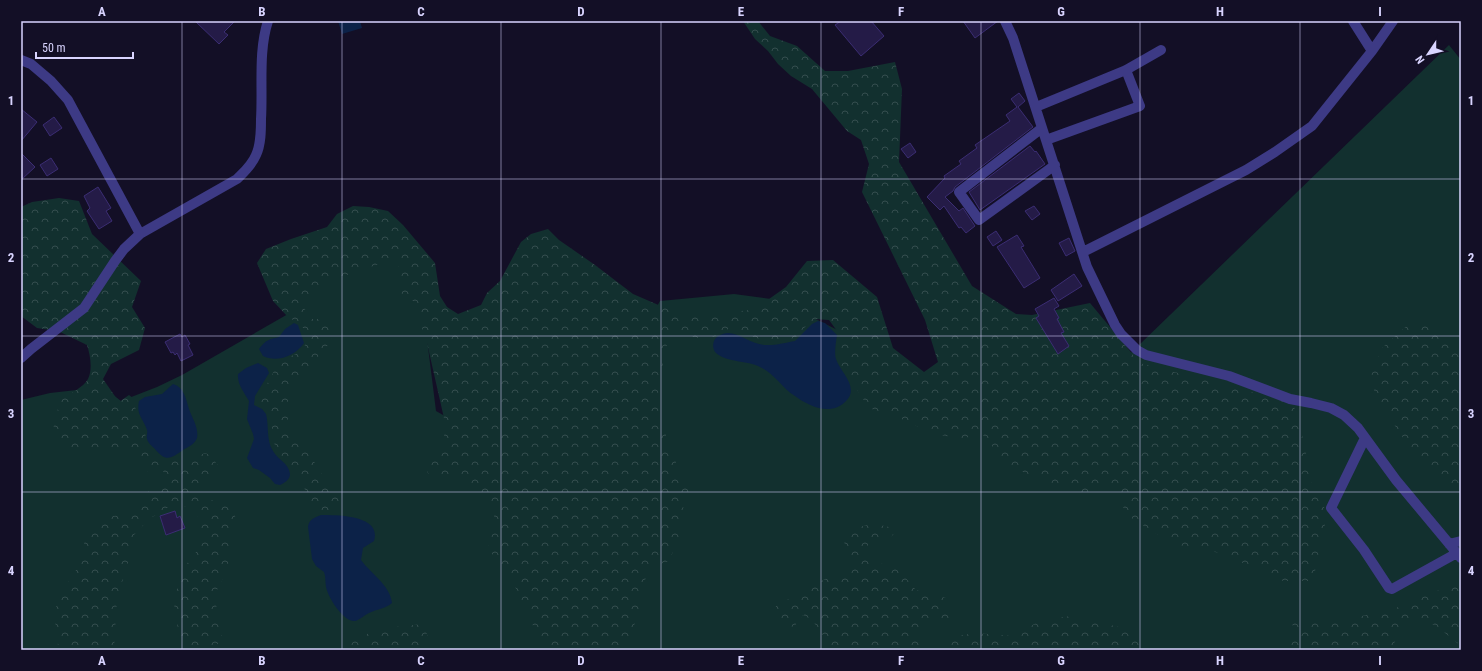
<svg xmlns="http://www.w3.org/2000/svg" width="1482" height="671" font-family="'Roboto Condensed',sans-serif">
<defs>
<pattern id="forest-crowns" width="20" height="18" patternUnits="userSpaceOnUse"><rect width="20" height="18" fill="#12302f"/><path d="M2 6a3 3 0 1 1 6 0M12 15a3 3 0 1 1 6 0" fill="none" stroke="#344d4e"/></pattern>
</defs>
<rect width="100%" height="100%" fill="#130f26"/>
<path fill="#12302f" d="M1449 45 1461 60V650H21V400L50 393 103 387 121 401 157 387 182 375 295 310 281 291 400 257 424 315 436 411 558 480 660 301 734 294 778 300 1046 435Z"/>
<path fill="url(#forest-crowns)" d="M743 21H758L770 36 797 46 825 71H848L895 62 902 89 899 162 972 286 1016 314 1032 315 1090 303 1140 363 1293 403 1301 430 1310 472 1312 488 1324 503 1325 530 1319 552 1313 581H1283L1220 553 1173 544 1128 516 1110 483 1082 494 1025 473 1005 462 983 435 963 438 930 434 910 422 869 408 840 364V335L829 320 816 319 804 328 795 338 767 342 730 328 716 336 703 339 672 332 665 350 657 401 659 415 666 430V445L676 462V478L688 486 689 498 683 508 680 535 669 561 654 566 643 583 638 617 629 636 631 650H552L538 637 517 590 488 548 496 520 480 489 450 476 430 478 424 464 441 449 446 427 427 343 413 301 402 297 398 261 382 263 321 284 301 304 312 319H325L332 327 331 340 326 348 315 360 311 368 291 383 287 392 289 410 287 425 300 439 335 495 345 501 338 510H322L314 506 293 468 279 453 272 439V423L269 410 258 401 273 373 277 363 302 351 308 339 302 326 287 316 273 301 257 263 266 249 291 239 327 227 337 214 353 206 369 207 388 211 403 225 435 263 440 296 447 307 458 314 481 305 487 293 500 281 521 242 531 234 548 229 559 240 595 265 633 294 677 313 709 316 755 309 786 287 807 261 833 260 877 297 893 348 924 372 938 362 925 320 862 192 869 164 861 140 847 131 812 89 791 76 778 64 768 51 755 39Z
M59 198 79 201 92 234 141 281 132 307 145 328 139 350 111 364 103 379 119 402 129 395 134 399 135 407 139 418 145 428 146 444 162 459 188 460 205 453 210 455 220 468 209 479 196 487 207 498 232 509 237 521 230 530 228 568 217 590 216 616 223 639 211 650H181L174 604 181 570 195 555 201 535 200 519 189 506 167 508 149 519 134 535 127 567 117 598 114 650H57L59 636 53 616 62 590 75 573 87 534 92 524 104 518 118 515 136 510 148 496V488L170 479 162 470 148 472 139 455 117 449 97 447 80 451 61 445 52 434 60 400C68 395 84 387 88 379 93 369 90 354 87 345L58 331 37 328 21 316V207L32 202Z
M1411 322 1427 323 1444 335 1461 359V494L1454 492 1420 463 1389 417 1376 401 1371 372 1383 347Z
M876 524 897 529C891 540 883 542 871 542L862 552 870 560 898 569 916 590 946 598 949 618 927 624 916 638 922 650H836L832 648 812 620 803 615 794 627 784 625 774 617 776 606 825 579 855 568C851 559 848 548 842 539 853 527 860 526 876 524Z
M1461 581V646L1435 625 1408 620 1390 650H1284L1297 634 1290 620 1337 621 1391 610Z
M1071 616 1119 627 1150 650H937L950 637 975 633 1014 636 1041 620Z
M423 624 433 650H343L344 647 376 629Z"/>
<path fill="#0c2248" d="M338 21H360L362 28 342 34Z
M818 321 825 323 837 335C836 342 834 353 836 359 840 372 859 386 847 400 832 417 810 407 795 396 782 388 774 373 760 367 747 360 728 363 716 353 712 349 712 341 717 337 732 326 744 341 759 344 770 347 784 343 795 341L812 324Z
M294 323 298 325 304 343C295 356 277 363 263 356L259 349C267 339 268 340 279 337L285 329Z
M258 363 267 368 269 373 255 396 254 405 262 409 266 414C269 425 266 441 273 451 277 459 289 463 290 474 290 480 284 483 280 485L275 484 270 478 259 470 253 468 247 458 254 439 253 434 247 419 249 401C244 392 237 384 238 374L246 368Z
M173 384C184 387 186 399 189 409 192 418 199 428 197 438 195 444 188 447 183 450 170 459 166 462 155 449 152 446 148 443 147 439 146 436 148 433 147 430 143 418 136 415 139 401L145 397 162 394Z
M321 515C337 515 382 515 374 541L363 548 361 560C371 574 390 585 392 603 385 609 377 609 369 613 364 615 360 620 355 621 343 622 328 597 326 587 325 582 326 577 324 572L316 566 312 559 308 527C309 519 314 518 321 515Z"/>
<path fill="#241b47" stroke="#3b2d73" d="M195 21H235L224 32 228 35 219 44Z
M841 21H871L884 36 861 56 835 25Z
M963 21H998L975 38Z
M1019 93 1025 101 1018 107 1033 127 955 187 953 191 945 197 959 211 963 208 975 226 966 233 961 227 959 228 944 206 940 210 927 197 945 178 944 176 961 164 959 161 977 148 975 145 1010 121 1006 115 1017 107 1011 99Z
M21 109 37 122 21 141Z
M54 117 62 128 50 136 43 125Z
M910 143 916 152 908 158 901 149Z
M1030 146 1035 152 1036 151 1045 164 980 210 969 192Z
M21 153 35 167 21 180Z
M51 158 58 169 47 176 40 165Z
M98 187 111 208 106 211 112 221 99 229 87 211 90 208 84 196Z
M1034 206 1040 214 1032 220 1025 211Z
M996 231 1002 240 993 246 987 237Z
M1017 235 1024 246 1021 247 1040 278 1024 288 997 247Z
M1069 238 1075 251 1066 256 1059 243Z
M1074 274 1082 286 1058 301 1051 290Z
M1054 298 1059 306 1054 309 1059 318 1057 319 1064 332 1061 333 1069 346 1058 354 1036 318 1039 316 1035 309Z
M180 334 182 337 185 335 190 344 188 345 193 355 181 361 177 353 175 355 173 352 171 353 165 342Z
M175 511 177 518 180 516 185 528 166 535 160 516Z"/>
<g fill="none" stroke-linecap="round" stroke-linejoin="round">
<path stroke="#3d3a85" stroke-width="10" d="M1005 21 1013 38 1087 267 1115 325 1121 334 1137 350 1146 355 1229 376 1290 399 1311 403 1331 408 1344 415 1358 428 1396 480 1461 558
M1353 21 1372 51
M21 60 31 64 51 81 68 100 140 234
M1036 107 1126 70 1161 50
M1042 128 959 192 979 220 1055 165
M1046 140 1140 106 1126 70
M1083 252 1246 170 1275 152 1312 126 1372 51 1393 21
M21 358 31 349 84 308 115 261 124 249 140 234 237 179C244 172 252 165 256 155 261 145 261 130 261 119 263 87 258 52 268 21
M1365 438 1331 508 1364 550 1389 588 1392 589 1457 553
M1449 544 1461 541"/>
</g>
<path fill="none" stroke="#d9d4ff" stroke-width="1" stroke-opacity="0.55" d="M182 21V650M342 21V650M501 21V650M661 21V650M821 21V650M981 21V650M1140 21V650M1300 21V650M21 179H1461M21 336H1461M21 492H1461"/>
<rect width="1482" height="671" fill="none" stroke="#130f26" stroke-width="44"/>
<g transform="translate(1428 54) rotate(235)" stroke="#130f26" stroke-width="3" paint-order="stroke">
<path d="M0-3L7 15L0 10L-7 15Z" fill="#d9d4ff"/>
<text y="-6" font-size="11" font-weight="bold" text-anchor="middle" fill="#d9d4ff">N</text>
</g>
<path d="M36 52v6h97v-6" fill="none" stroke="#d9d4ff" stroke-width="2"/>
<text x="42" y="52" font-size="12" fill="#d9d4ff" stroke="#130f26" stroke-width="3" paint-order="stroke">50 m</text>
<rect x="22" y="22" width="1438" height="627" fill="none" stroke="#d9d4ff" stroke-width="1.5"/>
<g font-size="13" text-anchor="middle" font-weight="bold" fill="#d9d4ff">
<text x="102" y="16">A</text>
<text x="262" y="16">B</text>
<text x="421" y="16">C</text>
<text x="581" y="16">D</text>
<text x="741" y="16">E</text>
<text x="901" y="16">F</text>
<text x="1061" y="16">G</text>
<text x="1220" y="16">H</text>
<text x="1380" y="16">I</text>
<text x="11" y="105">1</text>
<text x="1471" y="105">1</text>
<text x="11" y="262">2</text>
<text x="1471" y="262">2</text>
<text x="11" y="418">3</text>
<text x="1471" y="418">3</text>
<text x="11" y="575">4</text>
<text x="1471" y="575">4</text>
<text x="102" y="665">A</text>
<text x="262" y="665">B</text>
<text x="421" y="665">C</text>
<text x="581" y="665">D</text>
<text x="741" y="665">E</text>
<text x="901" y="665">F</text>
<text x="1061" y="665">G</text>
<text x="1220" y="665">H</text>
<text x="1380" y="665">I</text>
</g>
</svg>
